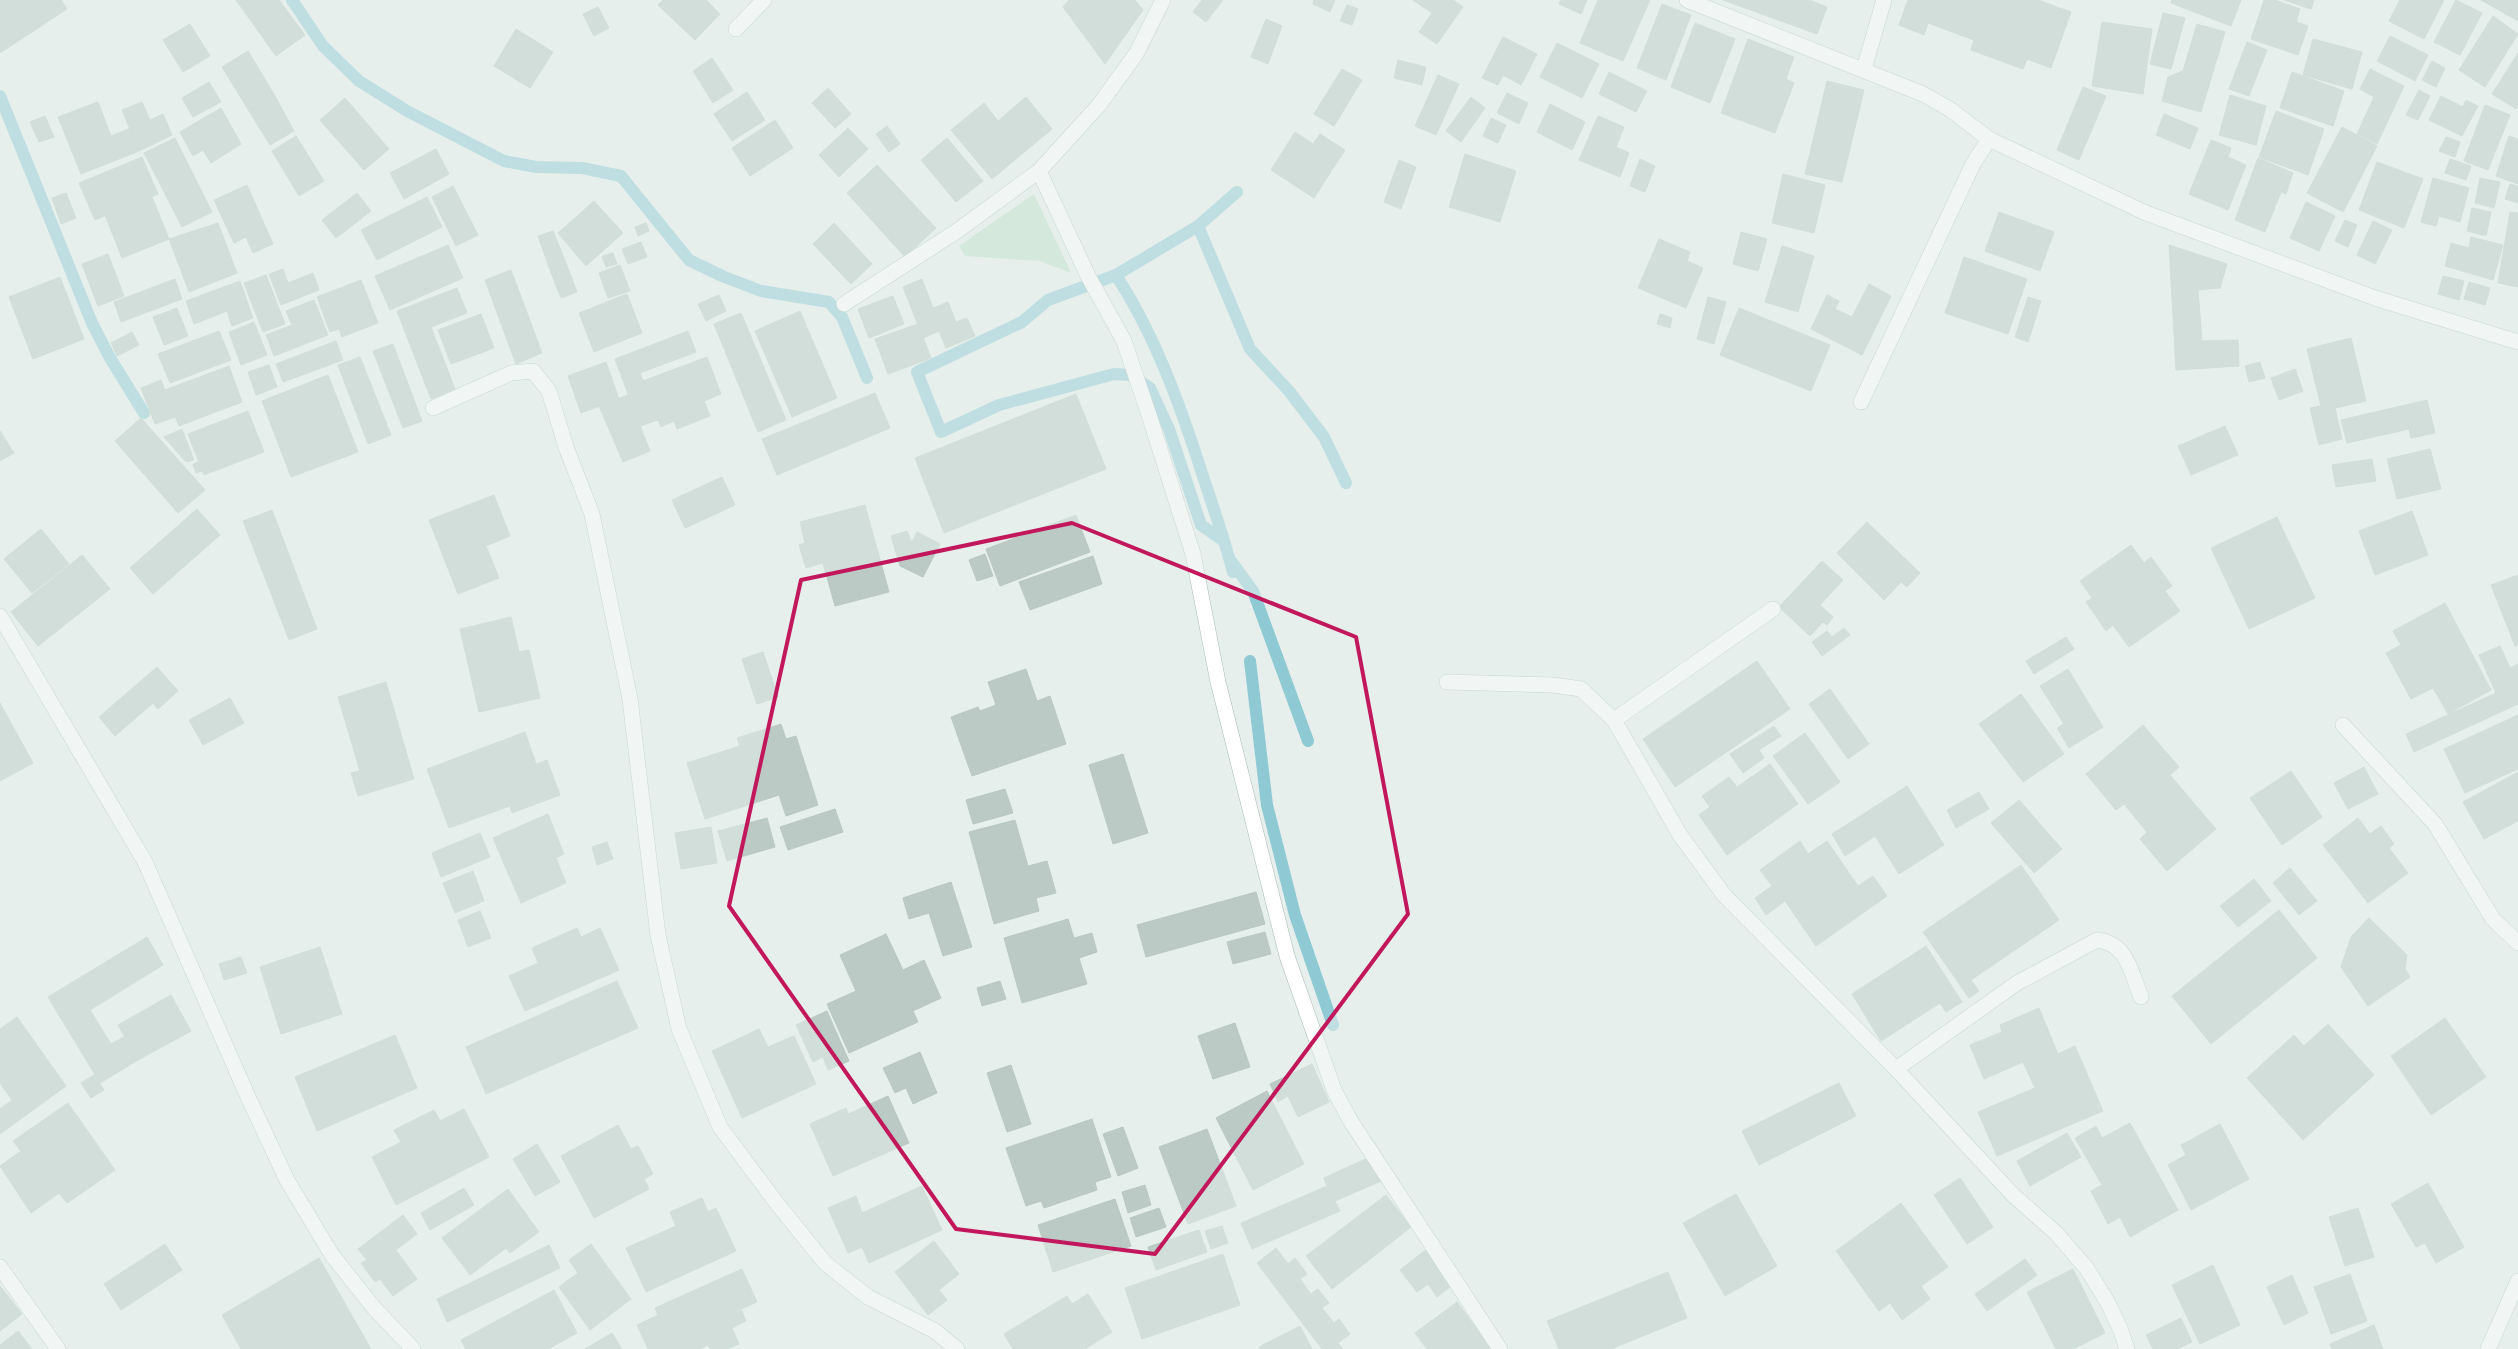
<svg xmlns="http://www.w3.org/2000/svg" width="2518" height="1349" font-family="'Archivo Narrow',sans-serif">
<rect width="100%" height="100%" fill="#e6efeb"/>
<path fill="#bfe0c8" d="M1034 194 1071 273 1040 261 965 256 959 246Z"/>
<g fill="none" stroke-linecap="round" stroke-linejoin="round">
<path stroke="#8ec9d4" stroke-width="12" d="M292 0 323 46 359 81 407 111 504 161 536 167 582 168 621 176 689 260 722 276 761 291 829 302 842 317 867 378
M0 96 92 323 110 358 144 413
M1198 226 1250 349 1289 391 1324 437 1346 483
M1116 275C1155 335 1179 402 1201 470 1212 504 1224 538 1233 572
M917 372 941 432 999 405 1114 374 1130 375 1150 388 1169 429 1201 525 1224 541
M917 372 1022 322 1048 300 1116 275 1198 226 1237 192
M1231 561 1253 591 1308 741
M1250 661 1267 805 1295 915 1333 1025"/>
</g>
<path fill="#bbcac4" stroke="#b8c9c2" d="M0 0H61L67 9 0 53Z
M236 0H279L305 35 276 56Z
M663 0H706L720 14 695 40 658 5Z
M1069 0H1135L1143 10 1105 64 1063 7Z
M1202 0H1223L1206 22 1193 12Z
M1314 0H1335L1330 12 1313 4Z
M1413 0H1453L1463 7 1437 44 1419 32 1432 13Z
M1561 0H1587L1581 14 1559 4Z
M1598 0H1650L1623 61 1580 43Z
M1723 0H1809L1827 7 1817 34Z
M1908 0H2038L2071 12 2051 68 2027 59 2023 69 1971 50 1974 40 1928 23 1924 35 1899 25Z
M2172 0H2241L2231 26 2171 3Z
M2264 0H2275L2300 9 2296 22 2308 26 2298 55 2251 39Z
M2284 0H2314L2311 9Z
M2400 0H2444L2424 39 2389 21Z
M2456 0 2482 13 2460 55 2434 42Z
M2481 0H2518V21Z
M1662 4 1691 15 1666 80 1637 68Z
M1347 5 1358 9 1352 25 1340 21Z
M598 7 609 28 594 36 583 14Z
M2163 13 2185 18 2171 69 2150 64Z
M2493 16 2518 34 2485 87 2459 70Z
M1266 19 1282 26 1268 64 1251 57Z
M2102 22 2152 29 2143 94 2092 86Z
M1695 23 1735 39 1710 103 1671 87Z
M190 24 210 56 183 72 163 40Z
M2197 24 2225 32 2201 112 2162 101 2168 77 2183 71Z
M516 29 553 52 530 88 494 66Z
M2390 36 2428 55 2415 81 2377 61Z
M1503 37 1537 54 1521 85 1503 75 1498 85 1482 78Z
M1748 39 1794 57 1786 79 1794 83 1775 133 1721 113Z
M2313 39 2362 52 2352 89 2303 75Z
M2247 42 2267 50 2249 96 2229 89Z
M1557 43 1599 64 1582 98 1540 77Z
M248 51 275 96 249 111 222 67Z
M2518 53V106L2516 109 2492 94Z
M712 58 733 90 713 103 693 71Z
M1398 60 1426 67 1422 85 1394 78Z
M2432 61 2445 68 2436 87 2422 80Z
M1342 69 1362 80 1334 126 1314 114Z
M2370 69 2404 86 2377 144 2357 134 2374 97 2360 89Z
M1609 72 1647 91 1636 112 1599 94Z
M2292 72 2344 91 2333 126 2280 108Z
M1438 75 1459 84 1436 135 1415 126Z
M1827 81 1864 90 1842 182 1805 174Z
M209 82 221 102 193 117 182 98Z
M2083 87 2106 96 2079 160 2057 150Z
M828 88 851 114 835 128 812 103Z
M2419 90 2430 96 2418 120 2406 115Z
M747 92 765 120 732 141 714 114Z
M1507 93 1528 103 1519 124 1497 113Z
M2230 95 2266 106 2256 145 2219 135Z
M275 96 294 131 270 145 249 111Z
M2441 96 2463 107 2466 100 2478 106 2462 136 2429 120Z
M1026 97 1052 129 992 179 951 130 984 103 998 121Z
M1471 97 1485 108 1461 142 1446 131Z
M345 98 389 149 364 170 320 120Z
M98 102 111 136 131 128 139 151 81 174 58 117Z
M142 102 150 120 163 114 172 135 139 151 122 110Z
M1550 104 1585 122 1572 150 1537 132Z
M2485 105 2510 115 2488 170 2464 161Z
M221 108 241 144 211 163 203 150 193 156 180 132Z
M2276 111 2324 129 2308 175 2259 157Z
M2164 114 2198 128 2190 149 2156 135Z
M45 116 54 137 39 142 30 122Z
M1598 116 1624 127 1616 147 1629 153 1620 177 1579 160Z
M1491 118 1506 125 1498 143 1483 136Z
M775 120 793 148 750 176 732 148Z
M887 126 900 144 889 152 876 134Z
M2342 127 2377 146 2343 212 2307 193Z
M848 128 868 149 839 177 819 155Z
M1295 132 1313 144 1320 134 1345 150 1314 198 1271 170Z
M296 136 324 181 299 196 272 151Z
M2509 136 2518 139V184L2496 176Z
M2446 137 2460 142 2455 157 2439 151Z
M175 138 212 212 182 227 144 153Z
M947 138 983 181 956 202 921 160Z
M2211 140 2231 148 2228 157 2246 165 2228 210 2189 194Z
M436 149 449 174 404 199 390 173Z
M1465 154 1516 171 1500 222 1449 207Z
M142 157 158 194 95 220 79 183Z
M2258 158 2293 173 2286 194 2281 192 2265 232 2235 220Z
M1640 159 1655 166 1645 192 1630 186Z
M2450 159 2471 166 2466 180 2445 173Z
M1399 160 1416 167 1401 209 1384 202Z
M2377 162 2423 179 2404 228 2359 210Z
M877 165 936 228 905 257 847 193Z
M1783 174 1825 185 1814 233 1772 223Z
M2433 178 2469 188 2460 222 2439 216 2436 226 2421 222Z
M2480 178 2500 182 2494 208 2475 203Z
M2510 184 2518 186V203L2505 199Z
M247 185 273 244 253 253 246 237 234 243 214 200Z
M453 186 478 235 456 246 432 197Z
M66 193 76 218 61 224 52 198Z
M357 193 371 211 336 238 322 220Z
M152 197 169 239 122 258 105 215Z
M427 197 442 227 377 260 361 230Z
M594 201 623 233 586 266 558 233Z
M2306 202 2335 216 2319 251 2290 238Z
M2472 208 2491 212 2486 236 2467 231Z
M1999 212 2054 232 2040 271 1985 251Z
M2510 212 2518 213V287L2498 283Z
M2345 220 2357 225 2348 247 2335 241Z
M2373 221 2392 230 2375 264 2357 255Z
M218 223 237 273 189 292 169 239Z
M646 223 649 231 638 236 635 227Z
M834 223 872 264 851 284 813 244Z
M553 231 566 263 550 270 538 236Z
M1741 232 1767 239 1758 271 1733 264Z
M2471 237 2503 245 2493 280 2445 266 2451 243 2469 248Z
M1659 239 1690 252 1687 261 1703 268 1686 308 1638 288Z
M641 242 647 257 628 264 622 249Z
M448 245 463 278 390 310 375 276Z
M2169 245 2227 264 2220 288 2198 290 2202 341 2238 340 2239 366 2176 370Z
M1782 246 1814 256 1798 312 1765 302Z
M613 253 617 264 606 267 602 256Z
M108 254 124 296 98 306 82 264Z
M1964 257 2027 279 2008 334 1945 313Z
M566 263 577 292 561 298 550 270Z
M620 265 630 291 608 298 599 273Z
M283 269 288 283 313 273 319 290 281 305 269 274Z
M511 270 542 353 516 364 485 280Z
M266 275 285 324 263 332 244 283Z
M2443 276 2464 281 2459 300 2438 294Z
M60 277 84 339 33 359 9 297Z
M175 279 182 299 121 322 114 302Z
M922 279 933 308 948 302 956 322 967 318 975 336 946 348 939 331 923 338 903 287Z
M361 280 378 323 342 337 339 329 330 332 317 297Z
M240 281 253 318 232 326 227 311 194 324 186 301Z
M2469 282 2490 288 2485 305 2464 299Z
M1869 284 1891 296 1862 355 1811 329 1827 295 1839 301 1835 309 1852 317Z
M457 288 467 313 431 327 455 389 431 399 397 311Z
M627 294 642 333 594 352 579 313Z
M719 295 726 311 706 321 698 304Z
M893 296 904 324 869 338 858 309Z
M1708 297 1726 302 1714 344 1697 339Z
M2028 297 2041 301 2028 342 2015 337Z
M314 300 328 335 274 356 266 335 292 325 286 311Z
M177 308 188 336 164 345 153 317Z
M1739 308 1830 345 1811 391 1720 355Z
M800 311 837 398 792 417 755 331Z
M741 313 786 420 758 432 714 324Z
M481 314 494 348 451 364 438 330Z
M1660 314 1672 318 1670 328 1657 324Z
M254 322 267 355 241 365 229 332Z
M918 324 931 358 888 374 875 339Z
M219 331 231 360 170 383 158 354Z
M688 331 696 352 640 373 658 420 640 426 615 359Z
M132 332 139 345 117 356 111 343Z
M2351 338 2366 401 2335 408 2342 439 2319 445 2310 408 2321 406 2307 349Z
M336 341 343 360 283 382 276 364Z
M393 344 422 421 403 428 373 351Z
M360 357 391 435 368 444 338 365Z
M707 357 721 394 704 401 710 416 677 429 674 421 661 427 643 381Z
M606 362 619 399 581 413 568 376Z
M2260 362 2265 378 2249 382 2245 366Z
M269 365 277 387 256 395 248 372Z
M229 366 242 402 179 426 165 390Z
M2295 369 2303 391 2279 400 2271 378Z
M328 375 358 452 291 477 262 401Z
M161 380 175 417 155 424 141 388Z
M875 393 890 428 777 475 762 439Z
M1076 394 1106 469 944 533 915 458Z
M628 395 650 451 623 462 599 406Z
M2427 400 2435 433 2411 438 2409 429 2347 443 2341 420Z
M248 411 264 452 204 475 188 434Z
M141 418 205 490 178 513 115 441Z
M2225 426 2238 455 2191 475 2178 446Z
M182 429 194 460 186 462 164 437Z
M0 431 14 453 0 461Z
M2430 449 2441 489 2397 499 2387 459Z
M2372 459 2376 481 2336 487 2332 465Z
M199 462 202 471 196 473 193 464Z
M722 477 735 505 685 528 672 500Z
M494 495 510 536 486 546 499 578 458 594 429 520Z
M865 505 889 592 835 606 823 563 806 568 799 545 805 543 800 522Z
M197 509 220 535 153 594 130 568Z
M272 510 317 629 289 640 243 521Z
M2412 511 2428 555 2375 575 2359 531Z
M1076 515 1090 552 1000 586 986 549Z
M2277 517 2315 598 2249 629 2211 548Z
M1867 522 1920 573 1907 587 1901 582 1884 600 1837 553Z
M41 529 69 564 32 593 4 559Z
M907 531 912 543 900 566 891 536Z
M917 532 940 544 923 577 900 566Z
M2131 545 2144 563 2151 557 2172 586 2165 591 2180 611 2129 647 2113 625 2106 631 2086 602 2092 598 2080 581Z
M985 554 993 576 977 581 969 560Z
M82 555 110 589 38 646 11 612Z
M1093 556 1102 584 1030 610 1019 582Z
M1822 561 1843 580 1820 605 1833 617 1827 625 1823 622 1810 636 1779 607Z
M2518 575V645L2515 646 2491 585Z
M2445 603 2491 690 2448 714 2433 688 2411 699 2386 653 2401 645 2393 631Z
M511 617 519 652 529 650 540 698 479 712 460 629Z
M1844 628 1850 635 1822 656 1812 642 1827 631 1832 637Z
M2066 637 2074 649 2034 674 2026 661Z
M2500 646 2510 668 2518 664V704L2414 752 2406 734 2496 693 2479 655Z
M763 652 778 697 757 704 742 659Z
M1757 661 1790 709 1675 787 1643 739Z
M157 667 178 691 158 709 153 703 115 736 99 717Z
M1026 669 1037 701 1050 696 1066 744 972 776 951 717 978 707 980 711 996 705 988 682Z
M2068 669 2103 727 2069 748 2057 728 2064 724 2040 686Z
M386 682 414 779 358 796 351 773 360 771 338 697Z
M1830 689 1869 744 1848 759 1809 704Z
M2021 694 2064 754 2023 782 1979 724Z
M230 698 244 723 203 745 189 720Z
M0 703 33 763 0 781Z
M2518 715V769L2465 793 2444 749Z
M781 724 786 739 796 736 818 805 786 816 779 795 705 819 687 763 740 746 737 738Z
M2143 725 2179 767 2170 775 2216 829 2167 871 2140 839 2147 832 2124 804 2116 810 2086 774Z
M1774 726 1781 736 1759 750 1764 758 1743 773 1730 754Z
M525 732 536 764 547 760 560 795 512 813 510 806 449 828 427 769Z
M1805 733 1840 782 1808 804 1773 756Z
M1123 754 1148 833 1113 844 1089 765Z
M1770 764 1798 804 1727 855 1699 815 1710 807 1702 796 1729 777 1737 787Z
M2364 767 2378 794 2348 809 2334 783Z
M2291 771 2322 817 2282 845 2250 798Z
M2518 772V821L2484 839 2463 802Z
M1907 786 1944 845 1899 874 1875 836 1845 856 1832 834Z
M1005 789 1013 813 973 824 966 800Z
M1979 792 1989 809 1956 828 1947 810Z
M2019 800 2062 849 2034 873 1991 823Z
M835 809 843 832 788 850 780 827Z
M548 814 564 854 556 858 566 883 521 903 493 838Z
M767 818 775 847 727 861 718 831Z
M2358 818 2370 834 2381 826 2394 844 2389 848 2408 873 2368 903 2323 845Z
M1015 820 1028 866 1047 861 1056 893 1036 898 1039 911 994 924 969 832Z
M711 827 717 863 681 869 675 833Z
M480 833 490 857 441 877 432 853Z
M1800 841 1808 854 1827 841 1858 886 1873 876 1887 896 1816 946 1785 901 1766 915 1755 898 1772 886 1760 870Z
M607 842 613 859 597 865 592 847Z
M2021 865 2059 920 1971 980 1979 991 1969 998 1923 932Z
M2290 868 2317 901 2299 915 2273 883Z
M473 871 484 901 455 913 443 883Z
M2254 879 2271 901 2238 927 2220 906Z
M951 882 972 947 943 956 929 913 909 919 903 898Z
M1256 892 1265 924 1146 957 1137 925Z
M2279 910 2317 958 2211 1044 2172 996Z
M480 911 491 938 468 947 458 920Z
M2369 918 2407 955 2405 969 2410 977 2368 1006 2341 967 2351 937Z
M1068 919 1074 938 1092 933 1097 952 1079 958 1087 984 1022 1003 1004 938Z
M577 928 581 937 600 928 619 970 525 1011 509 976 538 963 532 948Z
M1265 932 1271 954 1233 964 1227 942Z
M886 934 903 970 924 960 941 998 913 1011 918 1022 849 1053 827 1004 856 991 840 955Z
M147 937 163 965 90 1010 111 1044 124 1037 138 1060 100 1083 48 997Z
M1926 946 1962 1002 1946 1012 1940 1003 1881 1041 1852 994Z
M320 947 342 1014 281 1034 260 967Z
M241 957 247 973 224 980 219 964Z
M617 981 638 1028 486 1094 466 1047Z
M1000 981 1006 999 982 1006 977 988Z
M171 995 191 1031 138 1060 118 1025Z
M2039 1008 2058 1054 2075 1046 2103 1111 1997 1156 1978 1112 2035 1088 2023 1062 1984 1079 1970 1045 2002 1032 2000 1025Z
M827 1011 849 1061 828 1070 823 1057 813 1062 796 1025Z
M17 1017 66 1086 0 1134V1109L12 1100 0 1083V1029Z
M2445 1018 2486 1077 2431 1115 2391 1056Z
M1235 1023 1250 1067 1213 1079 1198 1036Z
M2328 1024 2374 1075 2303 1140 2247 1078 2294 1035 2304 1046Z
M759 1029 768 1047 794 1036 816 1084 742 1118 712 1051Z
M395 1035 417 1088 317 1131 295 1077Z
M920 1052 937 1093 913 1104 906 1088 895 1093 883 1068Z
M1312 1064 1329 1102 1298 1117 1288 1096 1278 1102 1270 1084Z
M1011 1065 1031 1124 1007 1132 987 1073Z
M94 1075 104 1090 91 1098 81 1083Z
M1839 1083 1856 1116 1759 1165 1742 1131Z
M1267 1091 1304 1164 1253 1190 1216 1118Z
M888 1096 909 1143 833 1176 810 1124 846 1108 848 1114Z
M68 1103 115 1170 67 1203 59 1193 31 1213 0 1166 21 1151 13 1141Z
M464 1109 489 1157 396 1205 372 1157 401 1142 394 1130 434 1110 440 1121Z
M1092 1119 1111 1177 1095 1182 1097 1190 1044 1208 1041 1201 1026 1206 1006 1148Z
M2130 1123 2178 1210 2130 1237 2120 1217 2108 1224 2091 1191 2102 1185 2075 1138 2096 1126 2102 1138Z
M2220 1124 2249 1179 2191 1210 2168 1165 2186 1155 2181 1145Z
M618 1125 631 1149 638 1146 653 1174 644 1179 649 1189 594 1218 561 1156Z
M1123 1127 1138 1168 1118 1176 1103 1134Z
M1207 1129 1236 1206 1188 1224 1159 1147Z
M2067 1133 2081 1157 2030 1186 2017 1161Z
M537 1144 560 1182 535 1196 513 1159Z
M1370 1157 1381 1181 1335 1201 1340 1211 1252 1249 1241 1223 1327 1186 1324 1178Z
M1960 1178 1993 1227 1967 1244 1934 1195Z
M2428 1183 2464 1247 2436 1263 2425 1243 2416 1247 2391 1204Z
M1145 1185 1151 1205 1128 1213 1122 1192Z
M922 1186 942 1230 869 1263 862 1247 848 1253 828 1208 856 1196 862 1213Z
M464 1188 474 1205 430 1230 421 1213Z
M508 1189 539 1232 510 1253 506 1248 470 1275 442 1238Z
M1736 1194 1777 1266 1725 1296 1683 1223Z
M1386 1195 1411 1227 1332 1289 1306 1256Z
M702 1198 708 1212 716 1208 736 1251 646 1292 626 1248 676 1226 670 1212Z
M1115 1199 1131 1246 1053 1272 1038 1225Z
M1901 1203 1948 1267 1921 1286 1930 1299 1902 1320 1890 1303 1879 1311 1836 1251Z
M1159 1208 1166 1227 1136 1237 1130 1218Z
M2358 1208 2374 1257 2345 1266 2329 1217Z
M403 1215 417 1234 396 1250 417 1279 393 1296 380 1279 375 1282 361 1263 367 1260 358 1249Z
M1222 1226 1228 1243 1211 1249 1205 1231Z
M1199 1230 1207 1252 1156 1270 1148 1247Z
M934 1241 959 1274 939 1290 947 1300 928 1315 895 1272Z
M165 1244 182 1270 121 1310 104 1284Z
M591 1244 631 1299 590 1330 559 1287 578 1273 569 1260Z
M549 1245 560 1268 447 1322 437 1299Z
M1276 1248 1288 1264 1295 1258 1307 1274 1300 1279 1311 1294 1318 1289 1329 1303 1322 1308 1334 1323 1339 1319 1350 1334 1338 1343 1343 1349H1322L1257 1263Z
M1428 1248 1454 1284 1437 1297 1428 1284 1417 1292 1400 1270Z
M1223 1254 1240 1305 1142 1339 1125 1288Z
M319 1258 371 1349H241L222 1315Z
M2025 1259 2037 1275 1987 1311 1975 1294Z
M2213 1265 2240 1325 2200 1344 2172 1285Z
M742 1269 757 1302 741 1309 746 1321 732 1328 739 1344 727 1349H710L708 1345 699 1349H648L637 1325 658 1315 655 1308Z
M2073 1269 2105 1333 2073 1349H2056L2027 1292Z
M1668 1272 1687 1318 1611 1349H1559L1547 1321Z
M2350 1274 2367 1321 2331 1334 2314 1287Z
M2292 1275 2308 1313 2284 1325 2267 1287Z
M0 1286 22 1314 0 1331Z
M554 1290 577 1333 548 1349H466L461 1340Z
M1088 1294 1112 1332 1085 1349H1013L1004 1334 1067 1296 1072 1304Z
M1457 1302 1490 1347 1488 1349H1427L1415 1333Z
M2181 1318 2192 1342 2177 1349H2153L2146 1335Z
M2374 1325 2383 1349H2332L2330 1344Z
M1300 1326 1312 1349H1261L1259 1347Z
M18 1331 32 1349H0V1345Z
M612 1333 622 1349H585Z"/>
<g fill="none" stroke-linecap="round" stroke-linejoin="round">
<g stroke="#a8b8b2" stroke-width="16">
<path id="lane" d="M1614 720 1773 609"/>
</g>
<g stroke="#a8b8b2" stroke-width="16">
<path id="street" d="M1687 0 1923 94 1951 110 1989 139 2146 213 2375 298 2518 342
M736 29 764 0
M1864 69 1884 0
M1039 171 1088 276 1124 341 1149 415 1193 554 1218 682 1287 956 1334 1090 1350 1120 1500 1349
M844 304 957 231 1039 171 1099 105 1136 54 1163 0
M1861 402 1973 164 1989 139
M433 408 511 373 533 371 549 391 566 447 592 514 630 699 658 935 679 1029 720 1127 775 1201 825 1263 868 1297 935 1331 957 1349
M0 616 145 862 248 1097 287 1180 332 1255 374 1308 413 1349
M1447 682 1553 685 1581 689 1614 720 1680 835 1724 895 1896 1069 2013 1195 2056 1233 2087 1269 2108 1303 2121 1331 2127 1349
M2343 725 2435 824 2493 919 2518 943
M1896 1069 2017 983 2097 940C2128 943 2131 973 2141 997
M0 1267 58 1349
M2488 1349 2518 1281"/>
</g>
<use href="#lane" stroke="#fff" stroke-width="15"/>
<use href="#street" stroke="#fff" stroke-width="15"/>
</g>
<path d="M0 0H2518V1349H0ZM1072 523 1356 637 1408 914 1155 1254 956 1229 729 906 801 580Z" fill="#e6efeb" fill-opacity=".55" fill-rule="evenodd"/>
<path fill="none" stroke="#c2185b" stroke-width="4" stroke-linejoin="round" d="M1072 523 1356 637 1408 914 1155 1254 956 1229 729 906 801 580Z"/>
</svg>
